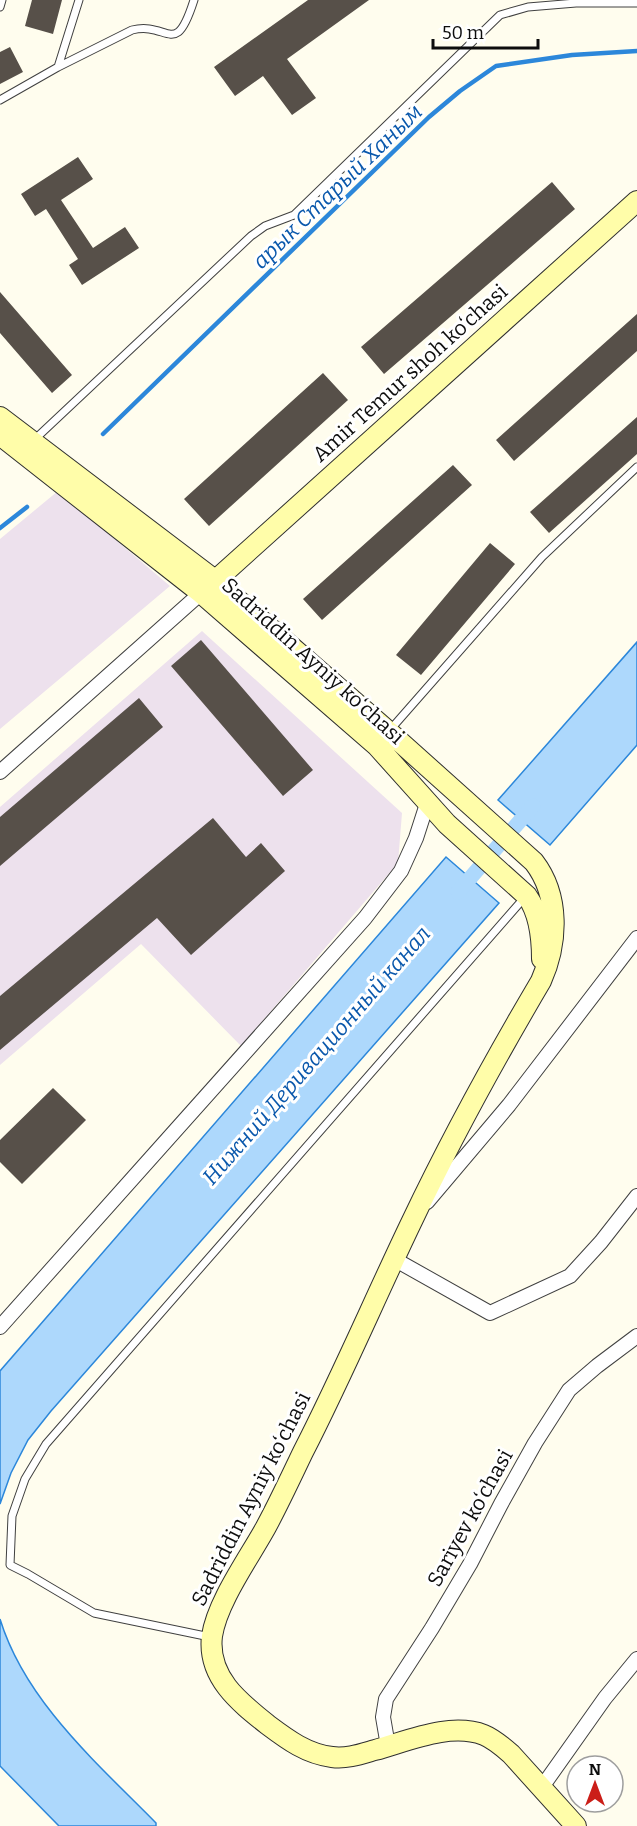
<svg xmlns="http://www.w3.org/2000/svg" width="637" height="1826" font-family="Bitter,serif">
<rect width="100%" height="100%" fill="#fffdee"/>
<path fill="#ede1ed" d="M58 491 170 586 0 729V539Z
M202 631 402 813 398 863 241 1046 141 944 0 1065V807Z"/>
<path fill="#add8fc" stroke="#2c87da" stroke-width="1.5" d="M637 642V745L550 845 498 800Z
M446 857 499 903 51 1411 28 1440 11 1473 0 1504V1371Z
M0 1619C25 1701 97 1763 156 1823V1826H59L0 1766Z"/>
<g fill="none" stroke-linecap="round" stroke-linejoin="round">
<path stroke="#2c87da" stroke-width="4.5" d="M103 434 429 117 460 91 496 66 572 55 637 51
M0 528 27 507"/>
<path stroke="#add8fc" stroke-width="15" d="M458 892 533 806"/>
</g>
<path fill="#575049" d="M32 0H62L53 34 25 26Z
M308 0H369L287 59 316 98 292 115 263 76 235 96 214 67Z
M10 47 23 72 0 84V52Z
M78 157 93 179 61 200 93 248 125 227 139 248 82 285 69 265 78 259 46 209 35 216 21 194Z
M552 182 575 209 384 374 361 347Z
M0 292 72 375 52 393 0 333Z
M637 314V351L514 461 496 440Z
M323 373 348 400 209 526 184 499Z
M637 417V454L549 533 530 512Z
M453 465 472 485 322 620 303 599Z
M490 543 515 564 421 675 396 655Z
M201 640 313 770 283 796 171 666Z
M139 698 163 727 0 866V817Z
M213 818 246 857 261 843 285 871 191 955 157 918 0 1050V996Z
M53 1088 86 1120 22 1184 0 1162V1140Z"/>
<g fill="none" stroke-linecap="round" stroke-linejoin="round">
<g stroke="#404040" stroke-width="9">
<path id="service" d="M0 7 2 0
M58 67 132 30C169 21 175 60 194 0
M0 100 58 67 79 0
M34 440 251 236 265 226 294 215 500 15 528 7 576 3H637
M390 730 542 557 637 467
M210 1637 94 1613 28 1574 10 1565 12 1516 25 1479 46 1444 525 897"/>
</g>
<g stroke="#404040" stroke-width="16">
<path id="minor" d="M0 772 201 593
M427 1202 509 1105 637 938
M394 1259 490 1313 570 1276 601 1242 637 1196
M0 1327 365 918 401 871 416 838 427 804
M388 1746 383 1717 386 1699 432 1628 470 1564 501 1504 535 1443 569 1390 597 1366 637 1336
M542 1787 605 1698 637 1659"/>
</g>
<g stroke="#2f2f2f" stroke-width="22">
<path id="secondary" d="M0 417 216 581 389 732 534 862C560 896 558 943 541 981 495 1059 451 1139 412 1221 375 1298 342 1376 303 1452 291 1477 279 1503 266 1527 249 1558 217 1602 212 1636 207 1677 239 1702 268 1725 288 1740 307 1754 332 1757 347 1759 361 1754 375 1750 408 1741 450 1722 484 1735 494 1739 503 1747 511 1754L576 1826
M0 435 201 593 377 746 447 824 527 896C539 913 542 938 542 959
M206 589 637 201"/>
</g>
<use href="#service" stroke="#fff" stroke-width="7"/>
<use href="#minor" stroke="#fff" stroke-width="14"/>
<use href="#secondary" stroke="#fffda9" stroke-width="20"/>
</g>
<g text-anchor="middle" stroke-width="6" stroke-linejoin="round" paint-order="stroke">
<g font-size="21" fill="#0d0d0d" stroke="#fff">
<text transform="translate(410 373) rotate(-42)" y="7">Amir Temur shoh ko‘chasi</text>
<text transform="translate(313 661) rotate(42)" y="7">Sadriddin Ayniy ko‘chasi</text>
<text transform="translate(251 1499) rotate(-63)" y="7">Sadriddin Ayniy ko‘chasi</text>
<text transform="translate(470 1518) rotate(-61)" y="7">Sariyev ko‘chasi</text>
</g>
<g font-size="22" font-style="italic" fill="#0a58ac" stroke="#fff">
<text transform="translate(337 186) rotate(-44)" y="8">арык Старый Ханым</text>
<text transform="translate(316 1055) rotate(-49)" y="8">Нижний Деривационный канал</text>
</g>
</g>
<g transform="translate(595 1784)"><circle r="28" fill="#ffffff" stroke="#9e9e9e" stroke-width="1.5"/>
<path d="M0-4.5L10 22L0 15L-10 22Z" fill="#cb1e18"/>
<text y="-9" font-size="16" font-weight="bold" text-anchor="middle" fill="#0d0d0d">N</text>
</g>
<path d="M433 39v9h105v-9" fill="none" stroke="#0d0d0d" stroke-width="3"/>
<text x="442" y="39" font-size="18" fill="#0d0d0d" stroke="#ffffff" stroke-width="4.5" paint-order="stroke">50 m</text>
</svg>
